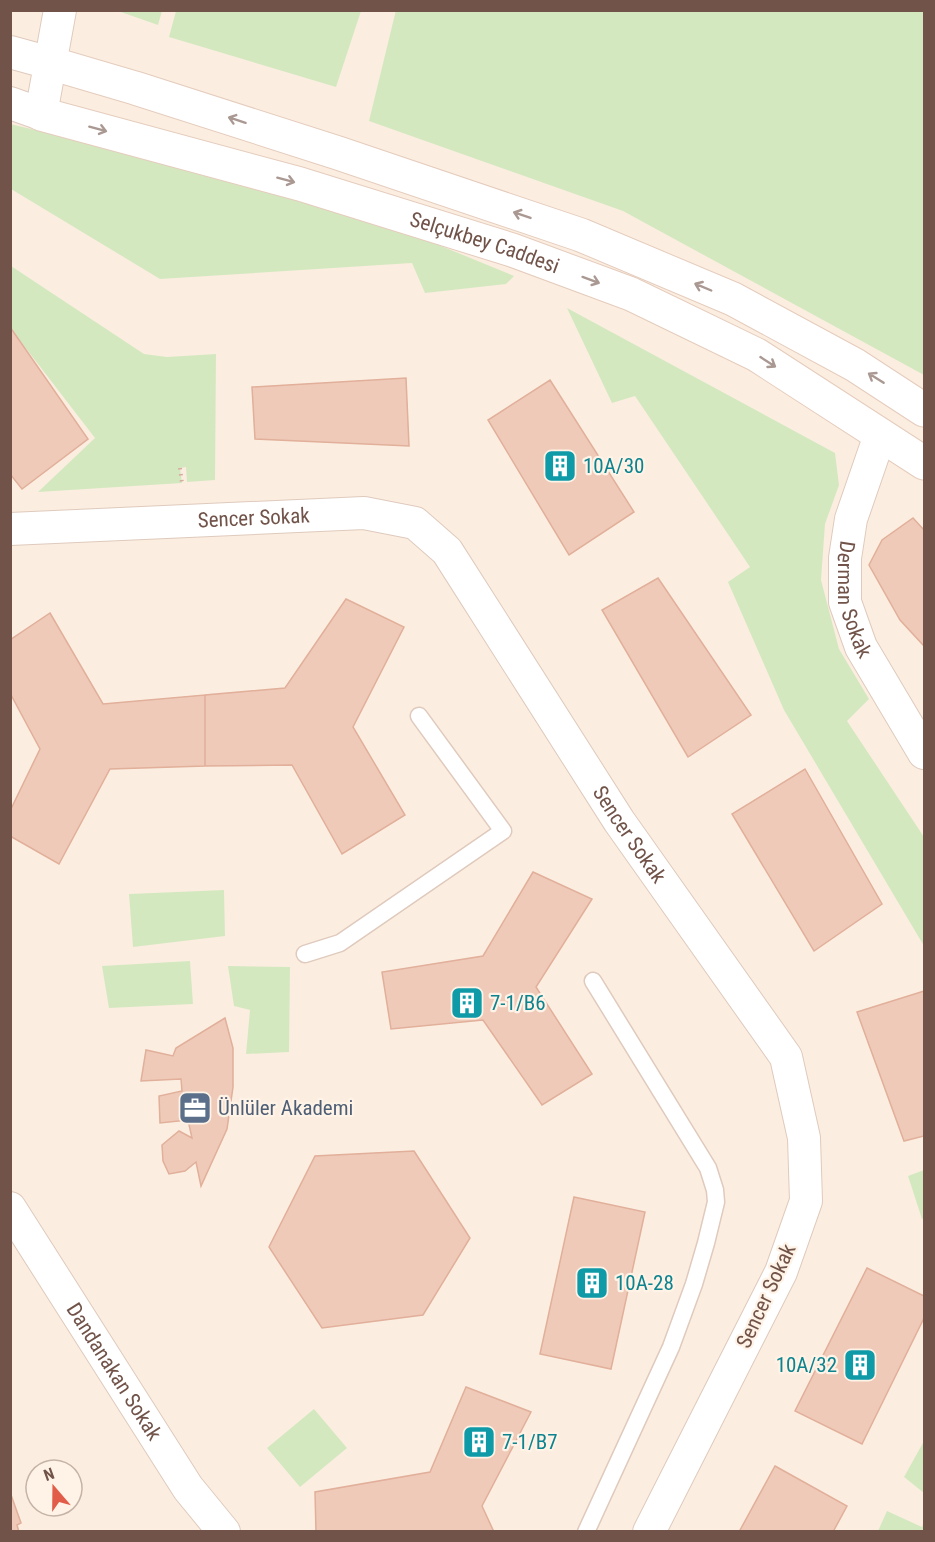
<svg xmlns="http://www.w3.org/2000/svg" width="935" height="1542" font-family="'Roboto Condensed',sans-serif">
<rect width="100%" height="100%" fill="#fbeee0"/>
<path fill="#d4e8c0" d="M396 10 924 11V375L623 211 369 121Z
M118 11H162L158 25Z
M176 11V10L361 11 336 87 169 37Z
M10 124 197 168 429 241 514 276 506 284 425 293 412 263 160 279 11 189Z
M11 266 144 354 167 357 216 354 215 480 187 482 186 467 180 468 182 483 38 492 95 438 11 329Z
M567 308 835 453 839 485 825 524 821 580 839 649 869 699 847 721 924 837V946L784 710 728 582 750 567 635 396 612 403Z
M224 890 225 936 133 947 129 894Z
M190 961 193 1004 109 1008 102 966Z
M228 966 290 967 289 1052 246 1054 250 1010 234 1006Z
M924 1170V1218L922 1219 908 1176Z
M314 1409 347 1448 300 1487 267 1448Z
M924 1441V1493L904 1477Z
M887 1511 922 1527 924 1520V1531H878Z"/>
<path fill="#efcab9" stroke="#e1af9a" stroke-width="1.5" d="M10 327 88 439 22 489 10 474Z
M406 378 409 446 255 439 252 387Z
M550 380 634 512 569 555 488 420Z
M913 518 924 530V646L900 620 869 565 882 540Z
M658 578 751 715 688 757 602 610Z
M346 599 404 627 353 727 405 815 342 854 292 765 205 766V695L285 688Z
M50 613 103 704 205 695V766L110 769 59 864 10 836V811L40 749 10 693V640Z
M805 769 882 904 814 951 732 814Z
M533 872 592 899 536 987 592 1074 542 1105 483 1020 391 1029 382 972 483 956Z
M924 991V1136L904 1141 857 1012Z
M225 1018 233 1048V1087L227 1129 201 1186 196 1162 185 1171 169 1174 163 1161 162 1145 179 1131 192 1138 188 1120 160 1123 159 1096 182 1091 181 1079 141 1081 146 1050 173 1056 176 1048Z
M414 1151 470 1238 423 1315 322 1328 269 1247 315 1156Z
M574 1197 645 1212 611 1369 540 1354Z
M867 1268 924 1296V1318L862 1444 795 1411Z
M466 1387 531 1412 482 1506 494 1532H316L315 1492 430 1472Z
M775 1466 847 1506 833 1532H739Z
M10 1492 21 1523 17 1525 19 1532H10Z"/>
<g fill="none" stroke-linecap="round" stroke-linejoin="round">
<g stroke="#dfcabd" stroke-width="19">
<path id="lane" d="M305 954 340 943 503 831 419 716
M586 1532 671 1347 694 1284 706 1243 716 1202 715 1190 708 1168 593 981"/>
</g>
<g stroke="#dfcabd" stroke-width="34">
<g id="street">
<path d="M10 52 50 63"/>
<path d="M10 103 41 114 60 10"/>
<path id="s1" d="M880 435 851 519 845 558V602L861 647 924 753"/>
<path id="s2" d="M10 529 364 513 415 523 447 551 619 821 786 1057 804 1138 806 1201 781 1272 649 1532"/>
<path id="s3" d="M10 1208 188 1488 224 1532"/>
</g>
</g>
<g stroke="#e5ccbd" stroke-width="35">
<g id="secondary">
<path d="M50 63 135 88 338 153 581 235 733 299 855 365 924 410"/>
<path id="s4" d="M41 114 300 184 512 250 631 294 757 355 924 463"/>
</g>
</g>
<path stroke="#d4ad9d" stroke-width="4" stroke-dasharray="1.5 4.5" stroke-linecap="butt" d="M180 468 182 483"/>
<use href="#lane" stroke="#fff" stroke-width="16"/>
<use href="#street" stroke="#fff" stroke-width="32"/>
<use href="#secondary" stroke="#fff" stroke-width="33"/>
</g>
<defs><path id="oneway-shaft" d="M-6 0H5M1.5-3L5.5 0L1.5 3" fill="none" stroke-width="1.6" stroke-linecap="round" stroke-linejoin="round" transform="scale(1.5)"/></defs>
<g stroke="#aa9892">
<use href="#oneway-shaft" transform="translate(237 120) rotate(-162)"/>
<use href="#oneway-shaft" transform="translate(98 129) rotate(15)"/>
<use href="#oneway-shaft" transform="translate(286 180) rotate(15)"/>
<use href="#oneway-shaft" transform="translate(522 215) rotate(-161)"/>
<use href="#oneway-shaft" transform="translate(591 280) rotate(20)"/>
<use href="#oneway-shaft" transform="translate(703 287) rotate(-157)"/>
<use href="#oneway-shaft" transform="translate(768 362) rotate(33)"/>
<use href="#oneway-shaft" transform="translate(876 378) rotate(-148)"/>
</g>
<defs>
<g id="building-square" transform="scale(1.725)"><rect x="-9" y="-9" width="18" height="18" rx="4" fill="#0f9aa8" stroke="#fef3e6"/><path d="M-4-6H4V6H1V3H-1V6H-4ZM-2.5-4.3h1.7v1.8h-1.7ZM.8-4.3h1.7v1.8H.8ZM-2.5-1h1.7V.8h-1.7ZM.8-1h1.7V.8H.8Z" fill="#fff"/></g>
<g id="office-square" transform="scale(1.725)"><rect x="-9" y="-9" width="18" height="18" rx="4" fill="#5c6f8a" stroke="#fef3e6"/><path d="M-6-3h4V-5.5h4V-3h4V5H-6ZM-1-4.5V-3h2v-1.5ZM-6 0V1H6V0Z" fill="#fff"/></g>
</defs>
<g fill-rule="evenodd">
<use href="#building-square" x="560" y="466"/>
<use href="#building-square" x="467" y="1003"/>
<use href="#office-square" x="195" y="1108"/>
<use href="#building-square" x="592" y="1283"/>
<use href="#building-square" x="860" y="1365"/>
<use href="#building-square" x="479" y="1442"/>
</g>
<g text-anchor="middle" stroke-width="4.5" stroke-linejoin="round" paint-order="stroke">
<g font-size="21" fill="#715349" stroke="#fef3e6">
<text dy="7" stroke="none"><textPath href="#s4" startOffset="462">Selçukbey Caddesi</textPath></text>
<text dy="7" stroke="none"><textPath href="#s2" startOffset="244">Sencer Sokak</textPath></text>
<text dy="7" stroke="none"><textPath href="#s1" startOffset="171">Derman Sokak</textPath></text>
<text dy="7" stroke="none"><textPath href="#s2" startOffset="786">Sencer Sokak</textPath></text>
<text transform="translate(766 1296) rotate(-65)" y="7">Sencer Sokak</text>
<text dy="7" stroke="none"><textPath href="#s3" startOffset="194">Dandanakan Sokak</textPath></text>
</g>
<g font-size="21" fill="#0d838f" stroke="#fef3e6" text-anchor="start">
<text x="583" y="473">10A/30</text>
<text x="490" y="1010">7-1/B6</text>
<text x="615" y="1290">10A-28</text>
<text x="837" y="1372" text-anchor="end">10A/32</text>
<text x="502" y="1449">7-1/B7</text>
</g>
<g font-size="21" fill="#4e5e75" stroke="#fef3e6" text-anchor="start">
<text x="218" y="1115">Ünlüler Akademi</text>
</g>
</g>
<rect width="935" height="1542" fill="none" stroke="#715349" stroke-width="24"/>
<g transform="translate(54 1488) rotate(340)"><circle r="28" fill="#fef3e6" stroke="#c6b3a7" stroke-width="1.5"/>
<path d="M0-4.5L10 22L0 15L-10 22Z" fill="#e25d49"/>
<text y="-9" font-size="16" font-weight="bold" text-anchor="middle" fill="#715349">N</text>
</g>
</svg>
